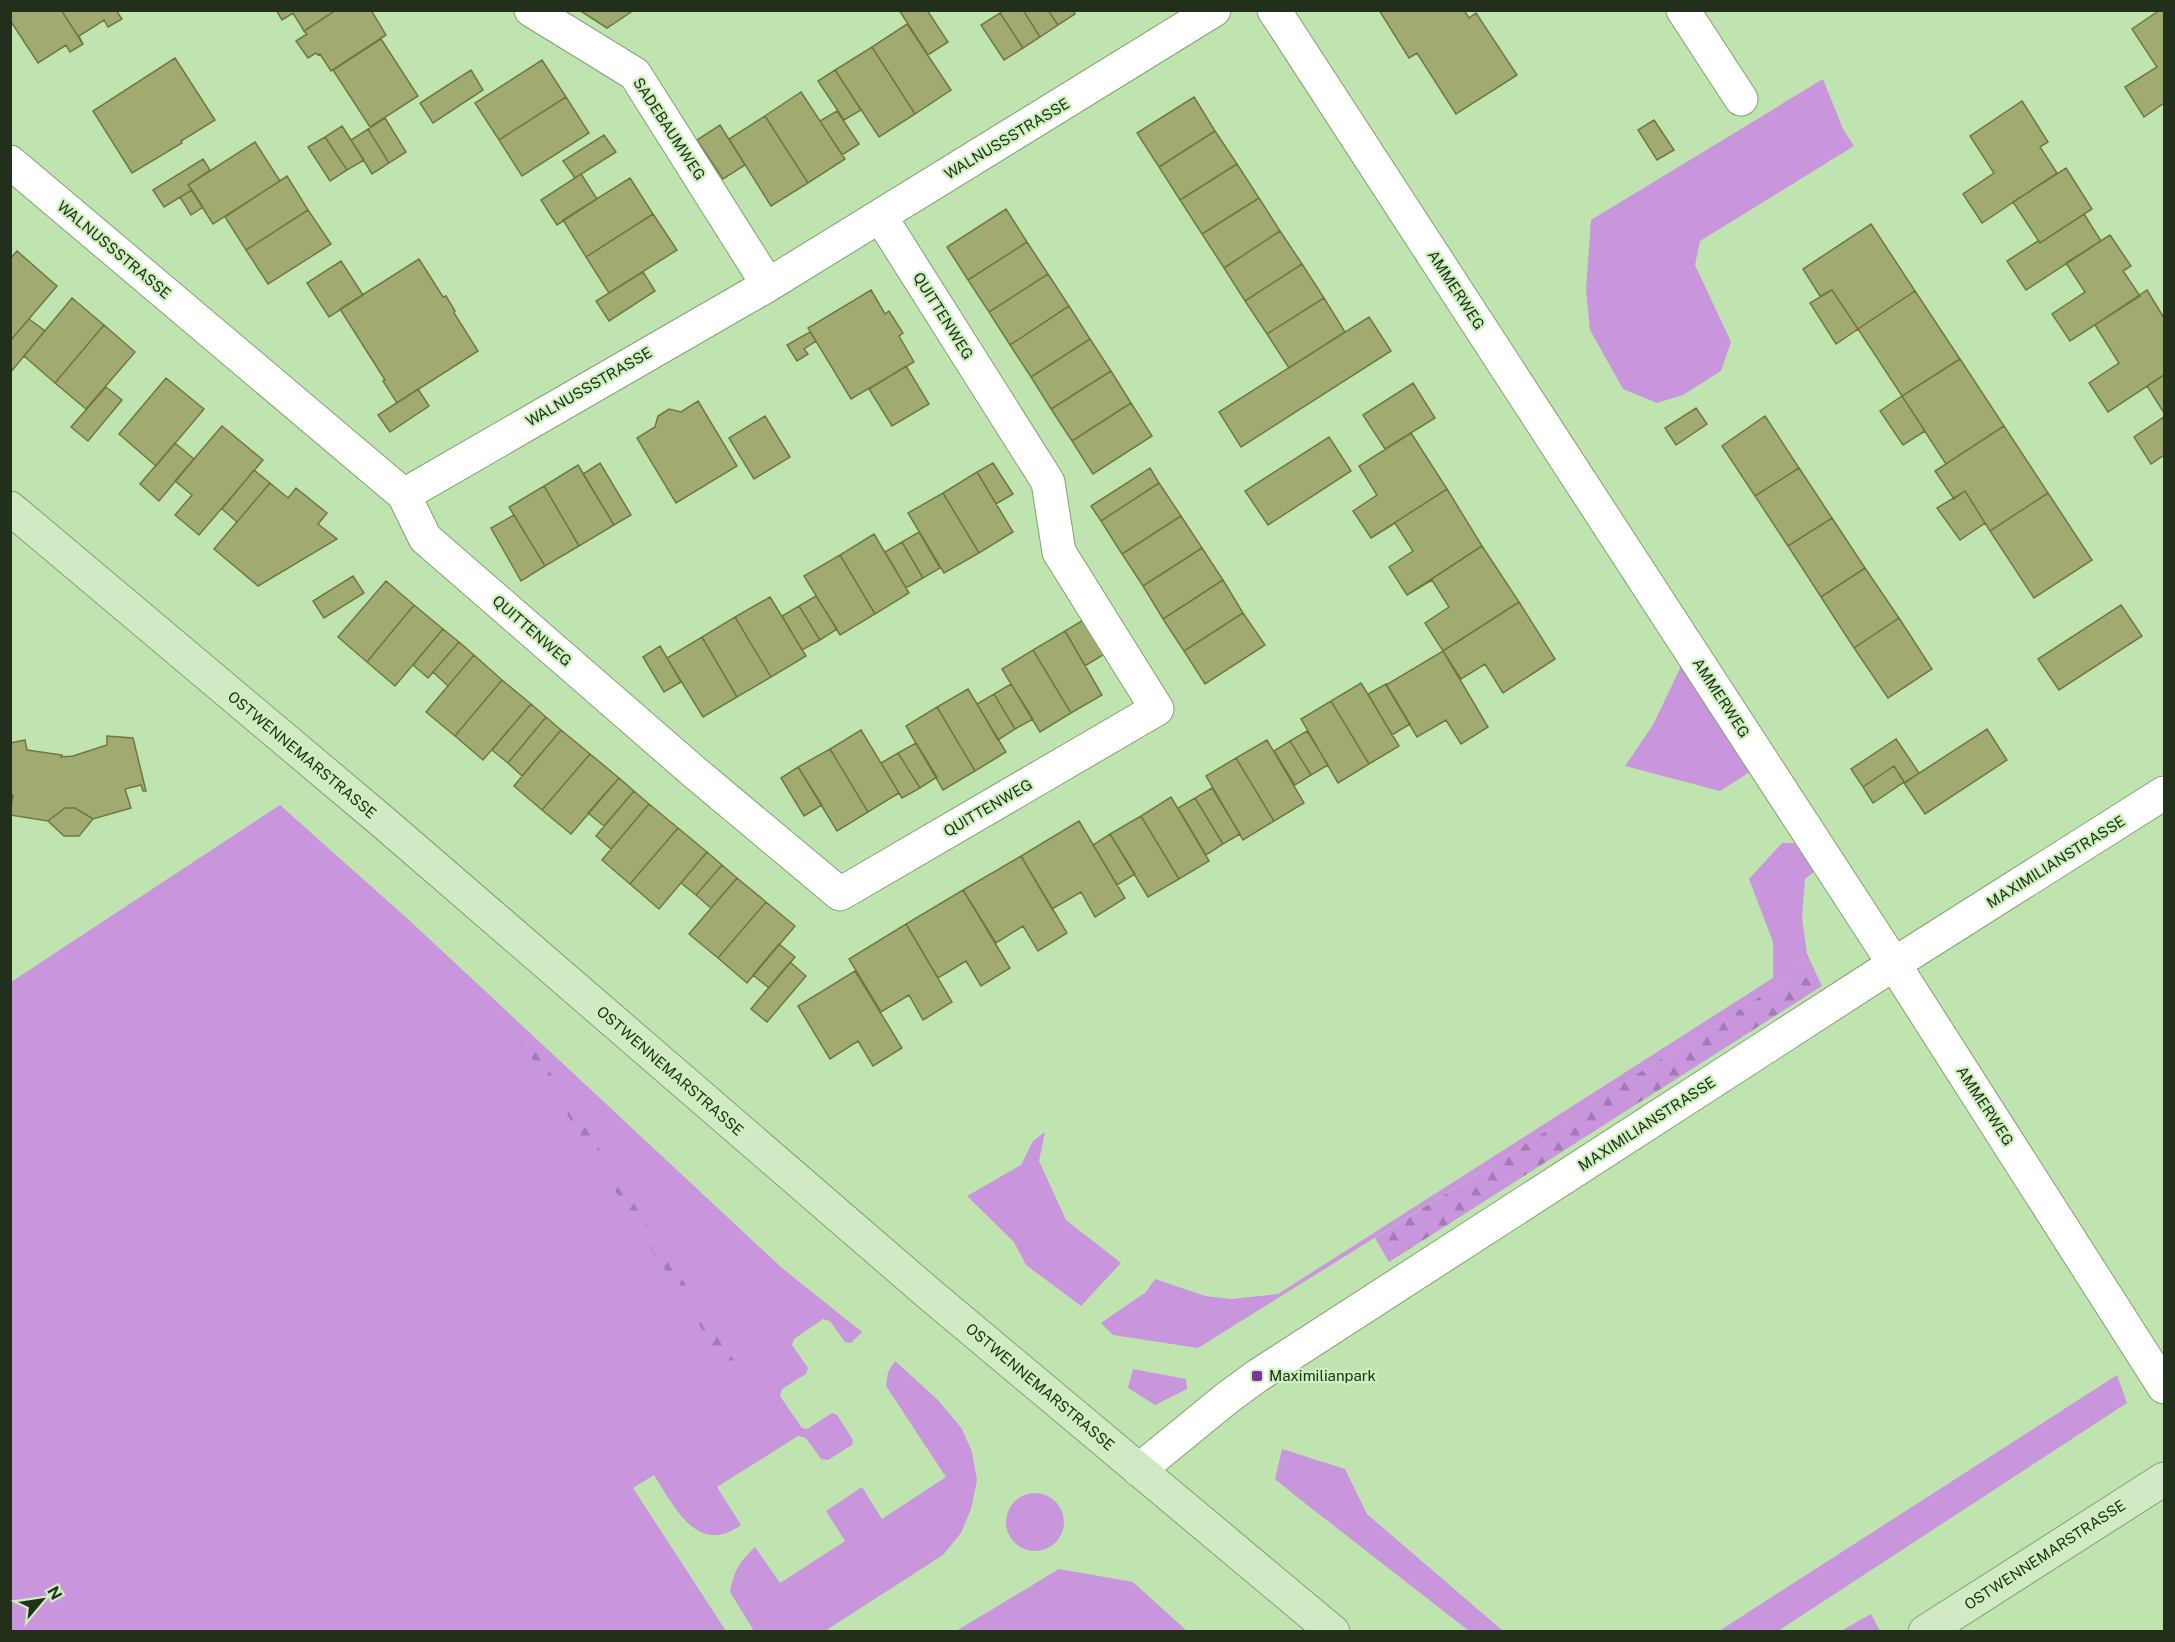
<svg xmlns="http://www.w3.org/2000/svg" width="2175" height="1642" font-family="'Public Sans',sans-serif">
<defs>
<pattern id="forest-firs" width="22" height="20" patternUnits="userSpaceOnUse" patternTransform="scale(1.5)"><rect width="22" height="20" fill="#c996dd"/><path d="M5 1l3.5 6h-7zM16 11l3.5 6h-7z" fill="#a37bb2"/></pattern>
</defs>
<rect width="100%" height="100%" fill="#c0e4b0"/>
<path fill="#c996dd" d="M1823 79 1843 129 1854 146 1700 241 1695 265 1731 342 1721 371 1683 395 1657 403 1623 389 1590 330 1586 290 1591 220Z
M1684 660 1764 763 1720 791 1625 766 1653 725Z
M280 805 410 921 782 1268 862 1332 851 1343 845 1342 830 1321 823 1319 794 1339 792 1345 808 1368 806 1374 782 1389 780 1396 802 1428 807 1429 832 1413 837 1415 853 1440 852 1445 828 1460 821 1459 806 1438 798 1436 717 1487 741 1525C697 1557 674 1506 654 1475L633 1488 726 1631 11 1632V982Z
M1782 843H1800L1820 867 1805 879 1802 917 1807 954 1788 980 1198 1348 1113 1335 1101 1323 1146 1292 1155 1279 1205 1296 1231 1299 1278 1294 1773 978V942L1749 879Z
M1045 1132 1039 1161 1066 1220 1121 1263 1081 1306 1026 1265 1014 1242 967 1196 1021 1165 1033 1141Z
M895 1361 938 1400 962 1429 972 1452 977 1480 971 1509 961 1533 943 1555 825 1631H754L730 1592C733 1572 740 1561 755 1547L780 1583 845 1541 826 1511 862 1487 882 1519 946 1477 886 1386 888 1372Z
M1133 1369 1186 1379 1187 1389 1155 1405 1128 1388Z
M2117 1375 2127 1403 1778 1631H1719Z
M1282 1449 1345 1469 1367 1514 1503 1631H1469L1297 1497 1275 1479Z
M1006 1522a29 29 0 1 1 58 0a29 29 0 1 1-58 0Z
M1059 1569 1133 1582 1187 1631H956Z
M1871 1614 1880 1631H1841Z"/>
<path fill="url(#forest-firs)" d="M1807 954 1822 986 1389 1262 1375 1238 1787 980Z
M523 1030 755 1393 746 1399 516 1033Z"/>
<path fill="#a1aa71" stroke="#6f7840" stroke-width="1.5" d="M10 10H61L83 44 70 52 66 45 38 63 10 20Z
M61 10H116L122 19 108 27 104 20 79 36 83 44Z
M276 10H336L304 31 293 13 282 20Z
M336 10H371L386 35 331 71 320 54 318 55 316 53 308 58 296 41 307 34 304 31Z
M579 10H634L607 28Z
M899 10H927L948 42 928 55Z
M1004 10H1023L1040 37 1023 48 1000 13Z
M1023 10H1048L1058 25 1040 37Z
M1048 10H1073L1075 14 1058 25Z
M1379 10H1464L1469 18 1476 13 1517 75 1456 114 1417 53 1409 58Z
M2160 10H2164V103L2144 117 2125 87 2157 67 2132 29Z
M1000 13 1023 48 1004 60 981 25Z
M907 24 951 90 915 114 872 47Z
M381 39 418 96 370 127 333 70Z
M872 47 915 114 879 137 835 70Z
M175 58 215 120 181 141 182 143 132 173 93 111Z
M542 60 566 97 499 140 475 103Z
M471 70 483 90 433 123 420 103Z
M835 70 861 110 844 120 818 81Z
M801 92 845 159 808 183 765 116Z
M566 97 589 133 522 176 499 140Z
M1194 97 1215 131 1159 167 1137 133Z
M2022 101 2048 142 2040 147 2057 173 1982 223 1963 194 1994 173 1970 136Z
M837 111 859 144 842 155 820 121Z
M765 116 808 183 771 206 729 139Z
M385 118 406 152 389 163 368 129Z
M1654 120 1674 150 1657 160 1638 130Z
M720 125 745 165 723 179 697 140Z
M342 126 364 160 347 170 325 137Z
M368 129 389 163 372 174 351 140Z
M1215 131 1237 164 1180 200 1159 167Z
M604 135 616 152 575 178 563 161Z
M325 137 347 170 330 181 308 147Z
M255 142 280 181 213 224 188 185Z
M203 159 210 170 188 185 192 190 164 207 153 190Z
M1237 164 1259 198 1202 234 1180 200Z
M2066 168 2092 209 2040 243 2013 202Z
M581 174 597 199 557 225 541 200Z
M287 176 308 210 246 250 225 217Z
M630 178 653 214 586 257 563 220Z
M192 190 203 207 191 215 180 197Z
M1259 198 1280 231 1224 268 1202 234Z
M1006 209 1027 242 968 280 947 247Z
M308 210 331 244 268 284 246 250Z
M653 214 677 250 609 293 586 257Z
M2084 214 2101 241 2026 290 2007 261 2038 241 2040 243Z
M1871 224 1915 291 1858 329 1832 290 1820 296 1803 269Z
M1280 231 1302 264 1245 301 1224 268Z
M2110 235 2131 266 2123 271 2140 296 2070 341 2052 314 2085 292 2066 263Z
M1027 242 1048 274 989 312 968 280Z
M17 251 57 286 10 341V259Z
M419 259 443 297 446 296 455 311 454 313 478 351 397 403 383 381 385 380 340 309Z
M341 261 363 295 329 317 307 283Z
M1302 264 1324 298 1267 334 1245 301Z
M643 272 655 291 609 321 596 301Z
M1048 274 1069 306 1010 345 989 312Z
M871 290 885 314 889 311 903 333 899 336 914 362 851 399 808 328Z
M1832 290 1858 329 1836 344 1810 303Z
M2147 290 2164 318V375L2108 412 2089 383 2119 363 2095 325Z
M1915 291 1960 359 1902 396 1858 329Z
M72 298 104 325 55 383 24 356Z
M1324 298 1345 332 1289 368 1267 334Z
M1069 306 1090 339 1031 377 1010 345Z
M1369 317 1391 351 1241 447 1219 412Z
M29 319 45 331 10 373V341Z
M104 325 135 352 86 409 55 383Z
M810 332 816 341 804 349 808 354 797 361 787 345Z
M1090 339 1111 371 1051 409 1031 377Z
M1960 359 2004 426 1946 464 1902 396Z
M906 366 929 404 892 426 869 389Z
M1111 371 1131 403 1072 441 1051 409Z
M2164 375V413L2147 386Z
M166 378 204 409 156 466 119 434Z
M1413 383 1435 418 1385 449 1363 415Z
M106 387 122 400 88 441 71 427Z
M418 389 429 406 390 432 378 415Z
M1902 396 1925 431 1903 445 1880 411Z
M698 401 737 466 676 503 637 438 655 427 658 416 669 409 681 412Z
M1131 403 1152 436 1093 474 1072 441Z
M1696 408 1707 424 1676 445 1665 428Z
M765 416 790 457 754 479 729 438Z
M1765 416 1799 468 1755 496 1722 446Z
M2164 417V455L2151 464 2134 437Z
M222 426 263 460 199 535 175 515 192 495 175 481Z
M2004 426 2048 493 1990 531 1965 491 1954 499 1935 471Z
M1411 433 1447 489 1371 538 1353 511 1377 495 1359 466Z
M1329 437 1351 471 1268 525 1245 491Z
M175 443 194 459 159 501 140 484Z
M600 463 631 515 614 525 583 474Z
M993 463 1013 494 996 504 977 472Z
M578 465 614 525 579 546 544 486Z
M1150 468 1159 483 1101 521 1091 506Z
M1799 468 1832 518 1788 546 1755 496Z
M254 470 270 483 237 522 222 509Z
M977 472 1013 532 979 553 943 493Z
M270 483 288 498 296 488 327 513 318 524 337 539 258 586 214 549Z
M1159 483 1181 516 1122 554 1101 521Z
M544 486 579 546 545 566 509 507Z
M1447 489 1482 546 1407 595 1389 567 1413 551 1395 523 1371 538Z
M1965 491 1985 523 1960 540 1937 508Z
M943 493 979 553 944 573 908 513Z
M2048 493 2092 560 2034 598 1990 531Z
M514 515 545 566 521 581 491 528Z
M1181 516 1202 548 1143 586 1122 554Z
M1832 518 1865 568 1821 597 1788 546Z
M919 532 940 568 923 578 902 542Z
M874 534 909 593 875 614 840 555Z
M902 542 923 578 906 588 885 552Z
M1482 546 1519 602 1443 651 1425 623 1449 607 1432 580 1407 595Z
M1202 548 1223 580 1163 619 1143 586Z
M840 555 875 614 840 635 804 576Z
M1865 568 1899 618 1854 648 1821 597Z
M353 576 364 593 324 618 313 601Z
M1223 580 1243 613 1184 651 1163 619Z
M386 581 414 605 367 662 338 637Z
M816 596 837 629 820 640 799 606Z
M770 597 806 656 771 677 735 617Z
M1519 602 1555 659 1503 693 1485 664 1461 679 1443 651Z
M414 605 443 629 395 686 367 662Z
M2121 605 2142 636 2059 690 2038 659Z
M799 606 820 640 802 650 782 616Z
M1243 613 1265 645 1205 684 1184 651Z
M735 617 771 677 737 697 702 637Z
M1899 618 1932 669 1888 698 1854 648Z
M1085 619 1106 653 1085 666 1065 631Z
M443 629 459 642 428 678 413 665Z
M1065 631 1102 695 1071 713 1033 650Z
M702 637 737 697 703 717 667 658Z
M459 642 474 655 448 686 433 672Z
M660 646 681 682 664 692 643 657Z
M1033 650 1071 713 1040 732 1002 669Z
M1443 651 1488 727 1461 744 1446 720 1417 737 1386 685Z
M474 655 502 680 455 736 426 712Z
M502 680 531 704 483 760 455 736Z
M1361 683 1399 746 1369 764 1331 701Z
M1011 684 1033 719 1015 729 994 694Z
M1386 684 1410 724 1392 735 1368 694Z
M968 689 1006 752 975 771 937 707Z
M994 694 1015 729 998 740 977 704Z
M1331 701 1369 764 1338 783 1301 719Z
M531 704 546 717 508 763 492 750Z
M937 707 975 771 943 790 906 726Z
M546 717 561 730 522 776 508 763Z
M1987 729 2007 760 1925 814 1904 783Z
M561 730 590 754 542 810 514 786Z
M861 730 899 793 868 812 830 749Z
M1307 731 1328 765 1311 775 1290 741Z
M107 736 133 738 146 791H143L141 785 125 789 131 808 93 819 75 808H65L48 821 10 815 13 795H10V743L25 740 27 750 62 755 61 757 73 756 107 745Z
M1896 739 1919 773 1905 783 1894 766 1863 787 1851 769Z
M1267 740 1304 803 1274 821 1236 758Z
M1290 741 1311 775 1295 785 1274 751Z
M916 743 937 777 920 788 898 753Z
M830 749 868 812 837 831 798 767Z
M898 753 920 788 902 798 881 763Z
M590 754 619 778 571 834 542 810Z
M1236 758 1274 821 1243 840 1206 776Z
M1894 766 1904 782 1873 803 1863 787Z
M798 767 822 805 804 816 781 778Z
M619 778 634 791 604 826 588 813Z
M1212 788 1240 834 1223 844 1195 798Z
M634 791 649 804 611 849 596 836Z
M1171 797 1209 861 1179 879 1141 816Z
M1195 798 1223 844 1206 855 1178 808Z
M649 804 678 828 630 884 602 860Z
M65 808H75L93 819 79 836H64L48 821Z
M1141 816 1179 879 1148 897 1110 834Z
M1079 821 1125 898 1095 917 1081 892 1052 909 1021 856Z
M678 828 707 852 659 909 630 884Z
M1110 834 1135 874 1117 885 1093 845Z
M707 852 722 865 696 895 681 883Z
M1021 856 1067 933 1038 951 1023 926 996 943 963 890Z
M722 865 737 878 711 908 696 895Z
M737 878 766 902 718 958 689 934Z
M963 890 1010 968 981 986 966 961 938 978 906 924Z
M766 902 795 926 747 983 718 958Z
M906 924 952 1002 923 1020 909 995 881 1012 849 959Z
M779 944 795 957 769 988 753 975Z
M790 962 806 976 767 1022 751 1009Z
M855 971 902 1048 873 1066 858 1041 830 1059 798 1006Z"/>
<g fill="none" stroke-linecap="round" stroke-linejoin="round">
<g stroke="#80a271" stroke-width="35">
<path id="street" d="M531 10 635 74 768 285
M1274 10 1894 964 2164 1387
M1683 10 1741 99
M10 162 404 495 768 285 1214 10
M404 495 425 538 693 771 840 894 1157 709 1059 552 1048 482 880 216
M1139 1470 1227 1398 1257 1376 1894 964 2164 793"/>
</g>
<g stroke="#80a271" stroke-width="35">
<path id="secondary" d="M10 508 383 822 927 1292 1333 1632
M1925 1632 2164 1479"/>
</g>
<use href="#street" stroke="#fff" stroke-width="33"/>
<use href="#secondary" stroke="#d1e9c4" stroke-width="33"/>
</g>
<rect fill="#83309f" stroke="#cdf1bd" stroke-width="2" x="1251" y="1370" width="12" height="12" rx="3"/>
<g text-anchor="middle" stroke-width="4.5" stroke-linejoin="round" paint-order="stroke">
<g font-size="15" fill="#212f1b" stroke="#cdf1bd">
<text transform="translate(669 129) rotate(57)" y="5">SADEBAUMWEG</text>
<text transform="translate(1007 139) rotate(-31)" y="5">WALNUSSSTRASSE</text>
<text transform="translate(114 250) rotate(40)" y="5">WALNUSSSTRASSE</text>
<text transform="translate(1456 290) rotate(57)" y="5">AMMERWEG</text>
<text transform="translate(943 316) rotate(58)" y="5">QUITTENWEG</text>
<text transform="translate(589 387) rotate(-30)" y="5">WALNUSSSTRASSE</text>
<text transform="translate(532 631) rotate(41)" y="5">QUITTENWEG</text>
<text transform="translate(1721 698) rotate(57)" y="5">AMMERWEG</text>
<text transform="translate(302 755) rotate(40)" y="5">OSTWENNEMARSTRASSE</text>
<text transform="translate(988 808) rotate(-30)" y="5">QUITTENWEG</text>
<text transform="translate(2056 862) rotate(-32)" y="5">MAXIMILIANSTRASSE</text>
<text transform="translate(670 1071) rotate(41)" y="5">OSTWENNEMARSTRASSE</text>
<text transform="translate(1985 1106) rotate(57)" y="5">AMMERWEG</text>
<text transform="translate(1647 1124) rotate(-33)" y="5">MAXIMILIANSTRASSE</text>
<text transform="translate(1040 1387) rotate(40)" y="5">OSTWENNEMARSTRASSE</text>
<text transform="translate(2045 1555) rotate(-33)" y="5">OSTWENNEMARSTRASSE</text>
</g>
<g font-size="15" fill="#212f1b" stroke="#cdf1bd" text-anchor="start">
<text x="1269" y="1381">Maximilianpark</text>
</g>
</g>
<rect width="2175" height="1642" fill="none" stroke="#212f1b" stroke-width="24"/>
<g transform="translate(42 1600) rotate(61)" stroke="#cdf1bd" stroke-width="4.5" paint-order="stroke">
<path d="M0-4.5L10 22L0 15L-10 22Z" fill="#212f1b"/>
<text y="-9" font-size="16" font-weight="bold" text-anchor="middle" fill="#212f1b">N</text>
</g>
</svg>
